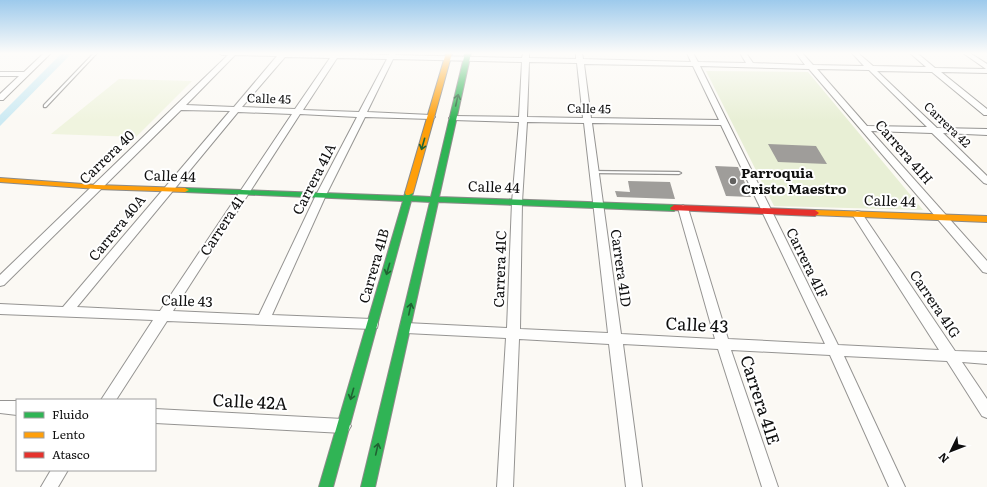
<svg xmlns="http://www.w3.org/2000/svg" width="987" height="487" font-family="Literata,serif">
<rect width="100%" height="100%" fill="#fbf9f4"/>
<path fill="#e8efd5" d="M706 71 808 72 923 210 774 206Z"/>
<path fill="#f0f4df" d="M119 79 192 81 136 137 51 134Z"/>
<path fill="#cceaf3" d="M62 53H72L0 126V115Z"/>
<path fill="#9f9d9a" d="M768 144 816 146 827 164 778 162Z
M715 166 738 167 751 197 726 196Z
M628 181 670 182 675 199 617 197 615 191 630 192Z"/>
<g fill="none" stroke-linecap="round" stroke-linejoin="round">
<g stroke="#959492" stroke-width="2.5">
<path id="lane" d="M94 53H97L46 107H44V105Z
M591 171 679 172 681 173 679 174 593 173H591Z"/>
</g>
<g stroke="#959492" stroke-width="2">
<path id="street" d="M44 53H51L3 100H0V94L19 76H0V72H24Z
M219 53H340L389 55 390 53H396L395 55 522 58 523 53H529V58L576 59V53H582L583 59 691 62 687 53H693L698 62 746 63 740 53H746L753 63 805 65 796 53H802L813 65 864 66 852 53H858L873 66 926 67 910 53H917L935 68 986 69 963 53H970L987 64V73L941 72 987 109V115H984L932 72 877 71 937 128 987 129V135L943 133 987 176V184L984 183 932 133 871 131 987 261V273L983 272 809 69 700 66 838 345 939 350 852 214 857 211 861 212 955 351 987 352V364L962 362 987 399V418L982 416 947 361 844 356 905 487H889L830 355 731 350 778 487H762L718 349 623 344 642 487H626L609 344 519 339 513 487H497L506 338 406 333 401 332 400 328 401 324 406 323 507 328 512 202 519 122 453 120 449 118 453 116 519 117 522 62 393 59 367 112 431 115 435 117 431 119 365 117 326 195 272 315 372 319 377 320 378 324 377 328 372 329 167 321 116 400H101L153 320 0 314V304L63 307 230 111 181 110 4 285 0 286V275L228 55H222ZM235 55 277 56 234 107 186 105ZM285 57 330 58 295 109 242 107ZM337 58 387 59 359 112 303 110ZM529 62 577 63 583 118 527 117ZM584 64 693 66 719 120 591 118ZM817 69 869 70 927 127 867 126ZM238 112 292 114 160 311 77 307ZM300 114 357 117 316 195 259 315 173 311ZM527 122 584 123 608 333 520 329 522 202ZM592 123 721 125 825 344 728 339 688 208 683 205 678 208 715 339 621 334Z
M0 401H17V415L0 413Z
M155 409 343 419 348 421 351 426 348 431 343 433 155 423Z
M51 470H68L58 487H41Z"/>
</g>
<g stroke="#8c8b89" stroke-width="2">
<path id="fast" d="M465 53H471L439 197 674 205 678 208 674 211 438 202 375 487H361L430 202 411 201 333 487H319L403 201 185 192 181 190 185 188 404 196 406 191H409L413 193 412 196 431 197Z"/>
</g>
<g stroke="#8c8b89" stroke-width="2">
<path id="slow" d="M446 53H452L413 193 409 195H406L405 193Z
M0 178 97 185 185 188 189 190 185 192 97 189 0 182Z
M815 210 987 216V222L812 215 811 213Z"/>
</g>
<g stroke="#8c8b89" stroke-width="2">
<path id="jam" d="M674 205 815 210 819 213 815 216 671 210 670 208Z"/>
</g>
<use href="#lane" fill="#fefefd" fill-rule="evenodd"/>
<use href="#street" fill="#fefefd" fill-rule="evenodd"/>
<use href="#fast" fill="#30b455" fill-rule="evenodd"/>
<use href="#slow" fill="#ff9f0a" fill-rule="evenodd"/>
<use href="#jam" fill="#e5322d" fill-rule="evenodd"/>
</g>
<defs><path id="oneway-shaft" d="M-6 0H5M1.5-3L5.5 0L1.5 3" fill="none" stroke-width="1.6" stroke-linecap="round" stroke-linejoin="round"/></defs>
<g stroke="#206232">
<use href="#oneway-shaft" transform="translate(457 100) rotate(-77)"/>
<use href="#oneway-shaft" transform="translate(423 144) rotate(106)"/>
<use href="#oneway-shaft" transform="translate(388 269) rotate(106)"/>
<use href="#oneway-shaft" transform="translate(410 309) rotate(-78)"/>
<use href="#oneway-shaft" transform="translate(352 394) rotate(106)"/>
<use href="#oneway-shaft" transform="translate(377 449) rotate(-77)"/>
</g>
<linearGradient id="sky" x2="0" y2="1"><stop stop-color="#9dcaec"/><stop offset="0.44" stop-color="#fdfcfa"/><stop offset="1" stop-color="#fdfcfa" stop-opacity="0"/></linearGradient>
<rect width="987" height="121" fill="url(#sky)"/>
<circle fill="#62615f" stroke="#fff" stroke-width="1.5" cx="733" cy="181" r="4"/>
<g text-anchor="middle" stroke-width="4" stroke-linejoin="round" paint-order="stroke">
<g font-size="12" fill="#0f0f0f" stroke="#fff">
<text transform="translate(269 99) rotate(2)" y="4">Calle 45</text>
<text transform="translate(589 109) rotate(1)" y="4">Calle 45</text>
<text transform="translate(947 125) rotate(44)" y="4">Carrera 42</text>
</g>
<g font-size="14" fill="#0f0f0f" stroke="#fff">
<text transform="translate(904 152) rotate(49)" y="5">Carrera 41H</text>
<text transform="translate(107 157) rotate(-44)" y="5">Carrera 40</text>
<text transform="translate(170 176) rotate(2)" y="5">Calle 44</text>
<text transform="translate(314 179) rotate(-63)" y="5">Carrera 41A</text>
<text transform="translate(494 187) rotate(2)" y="5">Calle 44</text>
<text transform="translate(890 201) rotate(2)" y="5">Calle 44</text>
<text transform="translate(222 226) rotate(-57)" y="5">Carrera 41</text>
<text transform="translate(117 228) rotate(-51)" y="5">Carrera 40A</text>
<text transform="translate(807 263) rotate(64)" y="5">Carrera 41F</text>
<text transform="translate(374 266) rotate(-74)" y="5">Carrera 41B</text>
<text transform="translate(621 268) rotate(82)" y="5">Carrera 41D</text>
<text transform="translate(500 269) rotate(-88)" y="5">Carrera 41C</text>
<text transform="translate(187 301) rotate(2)" y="5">Calle 43</text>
<text transform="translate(935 304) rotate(56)" y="5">Carrera 41G</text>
</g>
<g font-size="14" font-weight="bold" fill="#0f0f0f" stroke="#fff" text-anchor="start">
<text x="741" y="178">Parroquia<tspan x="741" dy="16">Cristo Maestro</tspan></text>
</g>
<g font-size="17" fill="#0f0f0f" stroke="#fff">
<text transform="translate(697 325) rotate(3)" y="6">Calle 43</text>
<text transform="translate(760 400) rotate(72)" y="6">Carrera 41E</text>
<text transform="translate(250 402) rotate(3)" y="6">Calle 42A</text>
</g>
</g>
<rect x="16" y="399" width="140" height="72" fill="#ffffff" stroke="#9f9f9f"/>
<rect x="24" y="412" width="20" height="6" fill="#30b455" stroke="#9f9f9f"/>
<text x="52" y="419" font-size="12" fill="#0f0f0f">Fluido</text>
<rect x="24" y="432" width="20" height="6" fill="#ff9f0a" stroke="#9f9f9f"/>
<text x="52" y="439" font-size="12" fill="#0f0f0f">Lento</text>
<rect x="24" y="452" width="20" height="6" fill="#e5322d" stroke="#9f9f9f"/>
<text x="52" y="459" font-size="12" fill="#0f0f0f">Atasco</text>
<g transform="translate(951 451) rotate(227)" stroke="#ffffff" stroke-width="3" paint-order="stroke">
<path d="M0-3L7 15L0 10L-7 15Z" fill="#0f0f0f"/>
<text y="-6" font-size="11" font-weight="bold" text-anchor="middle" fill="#0f0f0f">N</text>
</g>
</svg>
